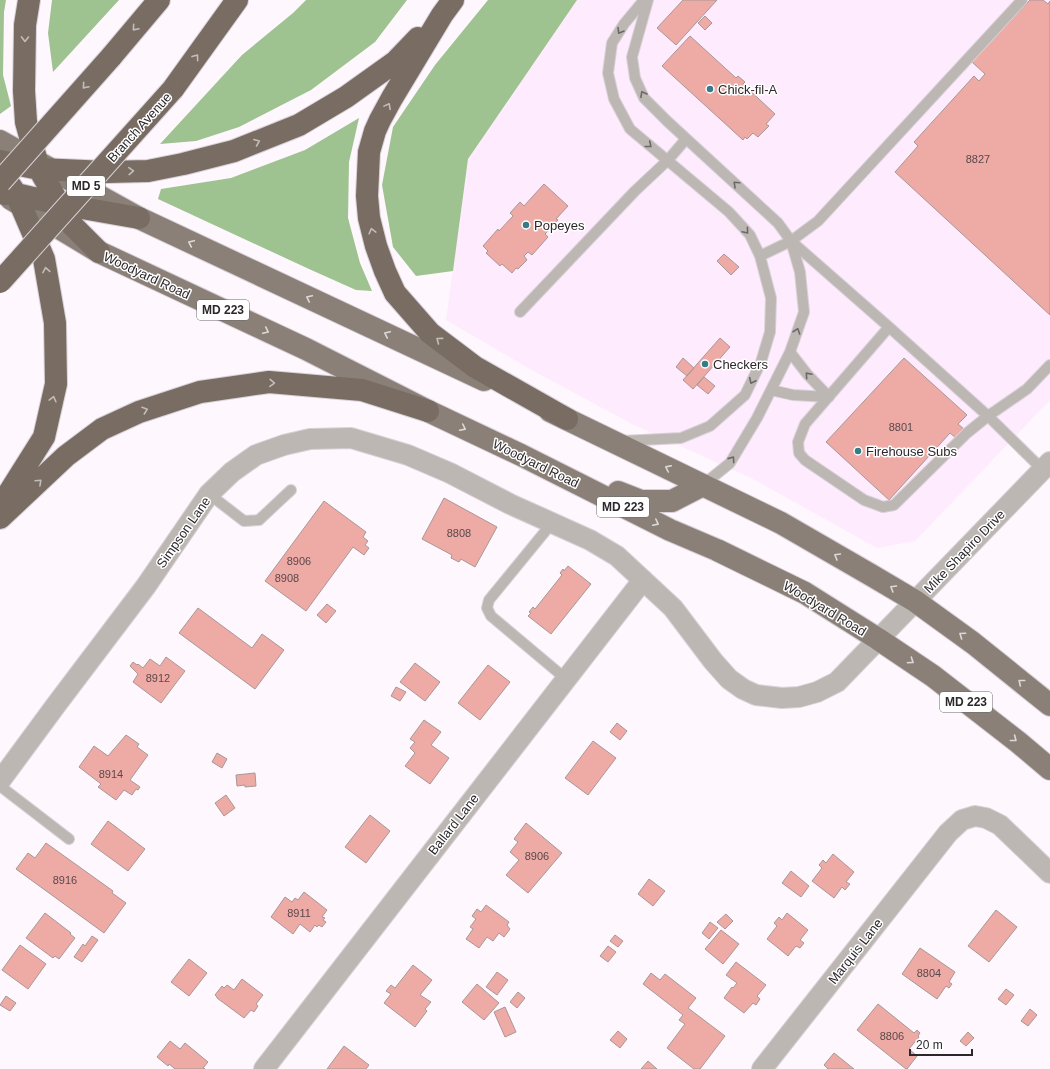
<svg xmlns="http://www.w3.org/2000/svg" width="1050" height="1069" font-family="Arial,sans-serif">
<rect width="100%" height="100%" fill="#fef7fe"/>
<path fill="#feebfd" d="M577 0H1050V400L915 541 877 548 751 478 632 424 530 369 446 320 468 159Z"/>
<path fill="#9ec290" d="M0 0H6L4 12 3 75 11 106 0 114Z
M52 0H119L53 72 48 33Z
M306 0H407L375 42 311 90 239 127 196 141 160 144 242 55 293 13Z
M488 0H577L468 159 453 271 416 276 393 247 382 185 393 127 435 65Z
M359 118 349 162 348 218 360 263 372 291 356 290 309 269 158 199 161 189 231 178 305 150Z"/>
<path fill="#eeaba6" stroke="#a89796" d="M683 0H717L676 45 657 28Z
M1030 0H1043L1048 4 1050 1V315L895 172 918 146 914 142 974 76 979 81 985 74 972 62Z
M705 16 712 23 705 30 698 23Z
M690 36 736 78 738 76 745 82 743 84 775 114 766 124 769 126 758 137 753 133 747 139 745 137 743 140 662 66Z
M544 184 568 206 556 219 558 220 545 234 548 237 532 255 528 252 524 256 527 260 518 269 516 268 512 273 502 264 500 266 486 253 488 251 483 246 498 229 499 231 513 216 510 213 520 202 524 206Z
M724 254 739 267 731 275 717 261Z
M720 338 730 347 693 389 683 380Z
M683 358 694 368 687 376 676 367Z
M904 358 967 415 958 424 964 429 956 438 950 433 889 500 826 442Z
M704 377 715 386 708 394 697 385Z
M444 498 497 527 475 567 461 559 459 562 451 558 452 555 422 539Z
M324 501 366 532 363 537 368 541 365 545 369 548 364 555 353 547 306 611 265 581Z
M568 566 591 584 551 634 528 616 531 613 529 612 533 607 535 609 562 575 560 573 563 569 564 571Z
M327 604 336 611 326 623 317 615Z
M198 608 252 648 262 634 284 650 255 689 179 633Z
M166 657 185 671 161 703 133 682 138 674 130 666 133 662 137 665 138 664 143 668 150 659 160 666Z
M415 663 440 682 425 701 400 682Z
M488 665 510 682 480 720 458 703Z
M396 687 406 692 400 701 391 696Z
M424 720 441 732 431 745 449 758 430 784 405 766 415 753 410 748 415 742 410 739Z
M617 723 627 731 620 740 610 732Z
M126 735 139 744 137 747 148 755 130 780 140 787 138 790 136 789 132 795 124 790 116 800 98 787 101 784 79 767 94 746 108 756Z
M593 741 616 758 588 795 565 778Z
M217 753 227 759 222 768 212 762Z
M255 773 256 786 245 787V785L237 786 236 775Z
M226 795 235 808 224 816 215 803Z
M370 815 390 831 366 863 345 847Z
M108 821 145 849 128 871 91 844Z
M526 823 562 853 528 893 506 875 519 860 510 852 518 842 514 839Z
M46 843 113 891 112 893 126 903 104 933 16 869 28 853 35 858Z
M833 854 854 872 846 882 850 884 845 890 842 887 834 898 812 881 822 868 819 865 823 860 826 863Z
M791 871 809 886 801 897 782 883Z
M649 879 665 891 653 906 638 894Z
M304 892 327 910 322 917 325 918 323 920 326 922 322 927 319 925 317 927 315 925 310 932 300 924 293 934 271 917 285 897 292 902 295 898 298 900Z
M486 905 509 922 507 925 510 929 504 937 499 933 493 941 487 937 479 948 466 939 473 929 470 927 476 919 472 916 477 909 481 912Z
M996 910 1017 927 989 962 968 946Z
M45 913 71 933 70 934 75 938 59 959 55 956 53 958 26 938Z
M787 913 808 930 800 940 804 943 800 948 796 946 788 956 767 939 777 926 774 923 779 917 782 920Z
M726 914 733 921 725 929 717 922Z
M710 922 718 928 709 939 702 933Z
M721 930 739 944 723 964 705 949Z
M615 935 623 941 618 947 610 941Z
M92 936 98 940 82 962 74 957 83 944 85 946Z
M20 945 46 964 28 989 2 970Z
M608 946 616 952 608 962 600 956Z
M920 948 955 972 949 982 952 984 949 988 946 986 937 999 902 974Z
M189 959 207 973 189 996 171 982Z
M736 962 766 985 757 996 760 999 756 1005 753 1003 744 1013 724 998 732 987 733 988 737 983 726 975Z
M413 965 432 980 420 995 431 1002 425 1009 427 1011 415 1027 384 1003 391 994 386 991 391 985 395 988Z
M497 972 508 980 497 995 486 987Z
M651 973 660 980 665 974 696 998 688 1008 725 1036 700 1069H694L667 1048 685 1024 679 1020 683 1015 643 984Z
M242 979 263 995 256 1004 258 1006 254 1012 251 1010 244 1018 217 998V997L215 995 222 986 224 988 227 985 234 990Z
M477 984 499 1003 484 1020 462 1002Z
M1006 989 1014 995 1006 1005 998 999Z
M518 992 525 998 517 1008 510 1002Z
M6 996 16 1003 10 1011 0 1005Z
M878 1004 914 1033 917 1030 920 1033 918 1036 919 1037 909 1049 917 1056 907 1069H906L857 1030Z
M505 1007 516 1032 505 1037 494 1012Z
M1030 1009 1037 1015 1028 1026 1021 1021Z
M618 1031 627 1039 620 1048 610 1040Z
M968 1032 974 1038 966 1046 960 1041Z
M170 1041 180 1049 185 1043 208 1062 203 1068 205 1069H175L169 1064 168 1066 157 1057Z
M344 1046 369 1065 366 1069H327Z
M834 1053 854 1069H828L824 1065Z
M648 1061 657 1069H641Z"/>
<g fill="none" stroke-linecap="round" stroke-linejoin="round">
<g stroke="#d8d2d8" stroke-width="12">
<path id="lane" d="M648 0 632 57 635 78 644 98 667 121 778 223 791 241 800 272 804 312 790 352 757 418 730 463 703 485
M791 241 889 327 988 416 1043 470
M760 256 791 241 818 221 1022 0
M520 312 635 191 668 160 686 139
M889 327 805 424 798 442 799 453 805 460 864 500 883 507 894 505 967 433 988 416 1027 389 1050 365
M790 352 807 374 829 397
M771 390 793 395 829 397
M622 441 681 438 710 426 745 395 761 362 770 332 771 298 760 256 750 235 729 212 630 129 614 99 608 73 612 43 624 24 644 0
M209 494 244 521 259 520 291 490
M552 523 489 600 487 608 491 616 566 679
M0 786 69 839"/>
</g>
<g stroke="#d8d2d8" stroke-width="22">
<path id="street" d="M0 781 56 705 146 586 209 494 232 472 256 455 284 445 310 439 351 438 408 455 450 473 510 504 590 540 617 556 673 608 713 661 729 679 743 689 756 695 782 698 799 697 817 692 837 682 1050 462
M264 1069 643 580
M762 1069 948 833 962 820 975 816 986 818 1000 825 1050 873"/>
</g>
<g stroke="#d8d2d8" stroke-width="24">
<path id="primary" d="M0 141 139 218 484 380
M11 199 99 252 306 349 428 411 521 455 670 530 717 550 805 593 878 639 933 676 1018 742 1050 769
M550 411 781 523 871 575 915 601 973 643 1050 705
M618 492 641 501H672L703 485"/>
</g>
<g stroke="#d8d2d8" stroke-width="24">
<path id="highway" d="M29 0 25 25 24 91 26 122 39 169 59 204 72 225 99 252
M453 0 442 15 392 98 380 120 375 131 369 152 367 196 369 218 376 246 385 271 395 293 430 333 475 367 567 419
M111 57 159 0
M173 89 237 0
M0 161 39 169 107 172 148 171 183 164 234 151 299 125 346 97 395 62 418 38
M0 170 16 194 44 259 55 323 56 384 44 437 0 507
M4 194H16L59 204 139 218
M0 518 66 456 102 429 139 412 200 392 269 382 362 390 428 411"/>
</g>
<use href="#lane" stroke="#bdb7b3" stroke-width="10"/>
<use href="#street" stroke="#bdb7b3" stroke-width="20"/>
<use href="#primary" stroke="#8a8078" stroke-width="22"/>
<use href="#highway" stroke="#786c63" stroke-width="22"/>
<g stroke="#d8d2d8" stroke-width="24" stroke-linecap="butt">
<path id="highway-bridge" d="M0 182 111 57
M0 282 173 89"/>
</g>
<use href="#highway-bridge" stroke="#786c63" stroke-width="22"/>
</g>
<defs><path id="oneway-chevron" d="M-2-3.5L2.5 0L-2 3.5" fill="none" stroke-width="1.6" stroke-linecap="round" stroke-linejoin="round"/></defs>
<g stroke="#c2bdb9">
<use href="#oneway-chevron" transform="translate(135 28) rotate(131)"/>
<use href="#oneway-chevron" transform="translate(25 39) rotate(91)"/>
<use href="#oneway-chevron" transform="translate(196 57) rotate(-54)"/>
<use href="#oneway-chevron" transform="translate(85 86) rotate(131)"/>
<use href="#oneway-chevron" transform="translate(388 106) rotate(-62)"/>
<use href="#oneway-chevron" transform="translate(257 142) rotate(-22)"/>
<use href="#oneway-chevron" transform="translate(131 171) rotate(-2)"/>
<use href="#oneway-chevron" transform="translate(372 231) rotate(-104)"/>
<use href="#oneway-chevron" transform="translate(46 270) rotate(-100)"/>
<use href="#oneway-chevron" transform="translate(439 340) rotate(-143)"/>
<use href="#oneway-chevron" transform="translate(272 383) rotate(2)"/>
<use href="#oneway-chevron" transform="translate(53 399) rotate(-76)"/>
<use href="#oneway-chevron" transform="translate(145 410) rotate(-19)"/>
<use href="#oneway-chevron" transform="translate(39 482) rotate(-43)"/>
</g>
<g stroke="#6d6868">
<use href="#oneway-chevron" transform="translate(620 31) rotate(121)"/>
<use href="#oneway-chevron" transform="translate(643 94) rotate(-119)"/>
<use href="#oneway-chevron" transform="translate(649 145) rotate(39)"/>
<use href="#oneway-chevron" transform="translate(736 184) rotate(-137)"/>
<use href="#oneway-chevron" transform="translate(746 231) rotate(50)"/>
<use href="#oneway-chevron" transform="translate(797 331) rotate(-71)"/>
<use href="#oneway-chevron" transform="translate(808 375) rotate(-131)"/>
<use href="#oneway-chevron" transform="translate(752 381) rotate(116)"/>
<use href="#oneway-chevron" transform="translate(732 459) rotate(-55)"/>
</g>
<g stroke="#dcd9d6">
<use href="#oneway-chevron" transform="translate(191 243) rotate(-155)"/>
<use href="#oneway-chevron" transform="translate(309 298) rotate(-155)"/>
<use href="#oneway-chevron" transform="translate(266 331) rotate(25)"/>
<use href="#oneway-chevron" transform="translate(387 334) rotate(-155)"/>
<use href="#oneway-chevron" transform="translate(463 428) rotate(26)"/>
<use href="#oneway-chevron" transform="translate(668 468) rotate(-154)"/>
<use href="#oneway-chevron" transform="translate(656 523) rotate(27)"/>
<use href="#oneway-chevron" transform="translate(837 556) rotate(-150)"/>
<use href="#oneway-chevron" transform="translate(893 588) rotate(-149)"/>
<use href="#oneway-chevron" transform="translate(962 635) rotate(-145)"/>
<use href="#oneway-chevron" transform="translate(911 661) rotate(34)"/>
<use href="#oneway-chevron" transform="translate(1021 682) rotate(-141)"/>
<use href="#oneway-chevron" transform="translate(1014 739) rotate(38)"/>
</g>
<g fill="#367b88" stroke="#fff" stroke-width="1.5">
<circle cx="710" cy="89" r="4"/>
<circle cx="526" cy="225" r="4"/>
<circle cx="705" cy="364" r="4"/>
<circle cx="858" cy="451" r="4"/>
</g>
<g text-anchor="middle" stroke-width="3" stroke-linejoin="round" paint-order="stroke">
<g font-size="11" fill="#5c484a">
<text x="978" y="163">8827</text>
<text x="901" y="431">8801</text>
<text x="459" y="537">8808</text>
<text x="299" y="565">8906</text>
<text x="287" y="582">8908</text>
<text x="158" y="682">8912</text>
<text x="111" y="778">8914</text>
<text x="537" y="860">8906</text>
<text x="65" y="884">8916</text>
<text x="299" y="917">8911</text>
<text x="929" y="977">8804</text>
<text x="892" y="1040">8806</text>
</g>
<g fill="#fff" stroke="#6b686b" stroke-width="1">
<rect x="67" y="176" width="38" height="20" rx="3"/>
<rect x="197" y="300" width="52" height="20" rx="3"/>
<rect x="597" y="497" width="52" height="20" rx="3"/>
<rect x="940" y="692" width="52" height="20" rx="3"/>
</g>
<g font-size="12" font-weight="bold" fill="#2c272b">
<text x="86" y="190">MD 5</text>
<text x="223" y="314">MD 223</text>
<text x="623" y="511">MD 223</text>
<text x="966" y="706">MD 223</text>
</g>
<g font-size="13" fill="#2c272b" stroke="#fff" text-anchor="start">
<text x="718" y="94">Chick-fil-A</text>
<text x="534" y="230">Popeyes</text>
<text x="713" y="369">Checkers</text>
<text x="866" y="456">Firehouse Subs</text>
</g>
<g font-size="13" fill="#2c272b" stroke="#fff">
<text transform="translate(139 127) rotate(-48)" y="5">Branch Avenue</text>
<text transform="translate(147 275) rotate(25)" y="5">Woodyard Road</text>
<text transform="translate(536 463) rotate(26)" y="5">Woodyard Road</text>
<text transform="translate(183 532) rotate(-55)" y="5">Simpson Lane</text>
<text transform="translate(964 551) rotate(-46)" y="5">Mike Shapiro Drive</text>
<text transform="translate(825 608) rotate(31)" y="5">Woodyard Road</text>
<text transform="translate(453 824) rotate(-52)" y="5">Ballard Lane</text>
<text transform="translate(855 951) rotate(-52)" y="5">Marquis Lane</text>
</g>
</g>
<path d="M910 1049v6h62v-6" fill="none" stroke="#2c272b" stroke-width="2"/>
<text x="916" y="1049" font-size="12" fill="#2c272b" stroke="#ffffff" stroke-width="3" paint-order="stroke">20 m</text>
</svg>
